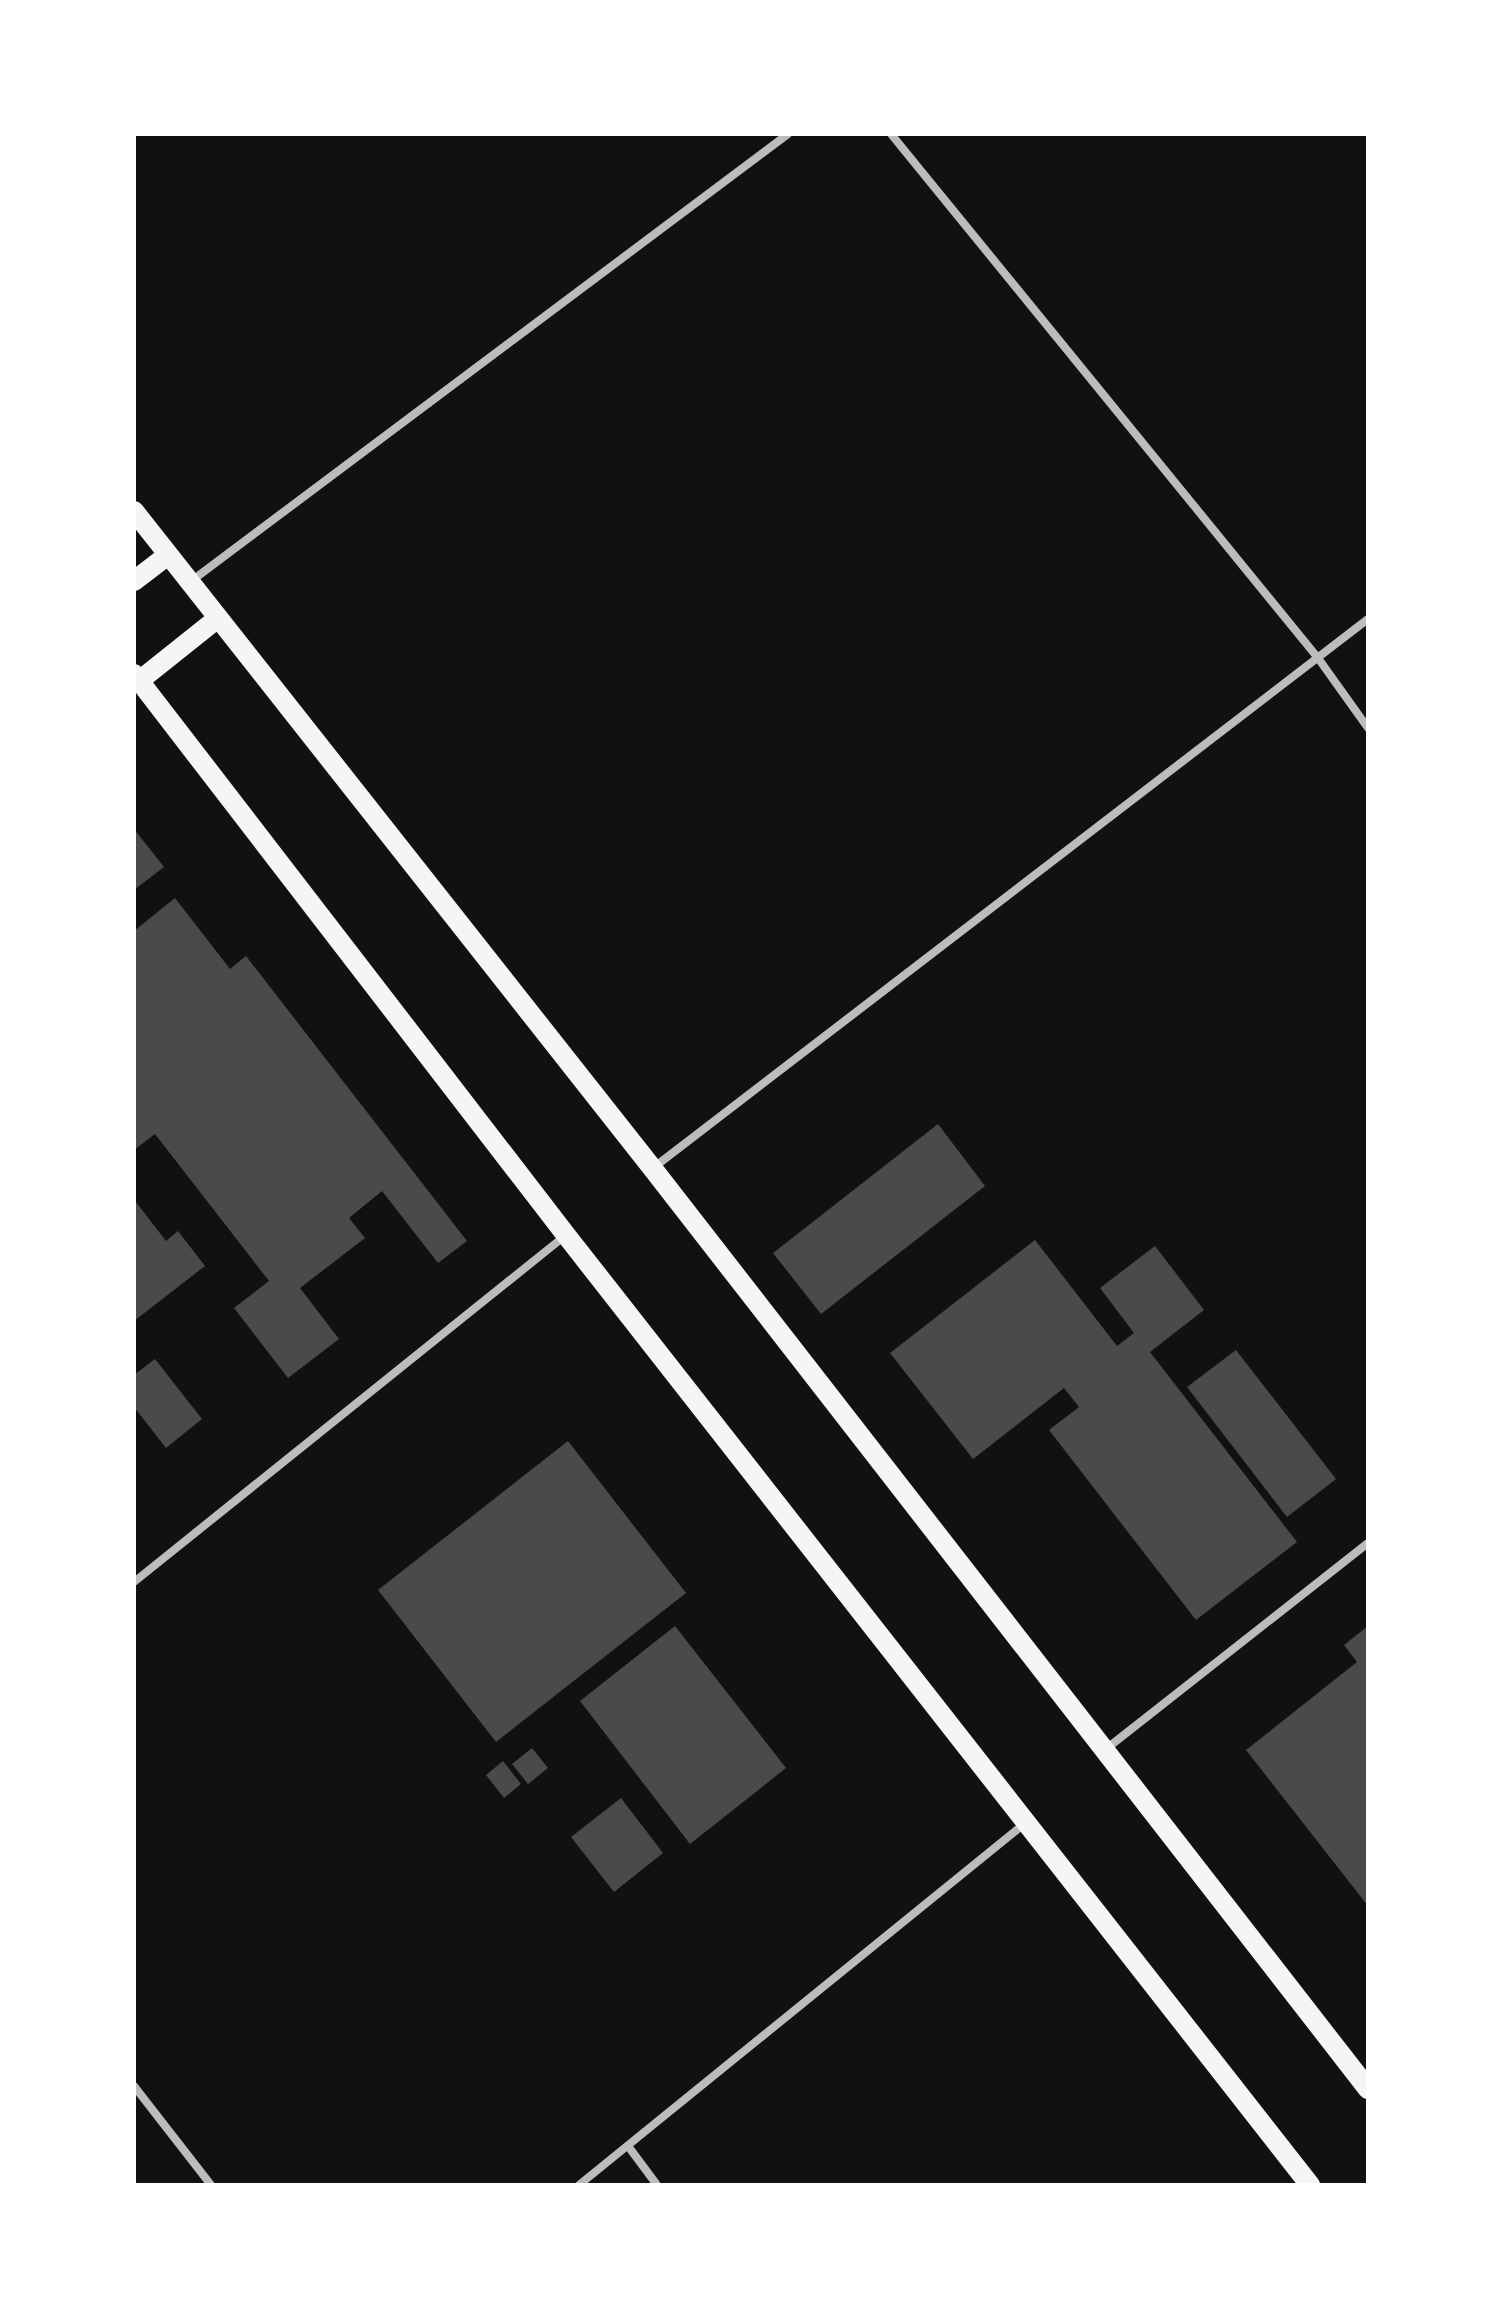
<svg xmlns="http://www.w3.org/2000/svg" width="1502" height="2319" font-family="'Source Sans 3',sans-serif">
<rect width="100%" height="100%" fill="#111"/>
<path fill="#4a4a4a" d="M134 829 164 867 134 890Z
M175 898 230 969 246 956 467 1241 438 1263 382 1191 349 1218 365 1238 300 1288 339 1339 288 1378 234 1308 269 1281 155 1134 134 1150V931Z
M938 1124 985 1186 821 1314 773 1253Z
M136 1202 166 1241 178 1231 205 1266 134 1321Z
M1035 1240 1117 1346 1134 1333 1100 1288 1155 1246 1204 1310 1150 1352 1297 1542 1196 1620 1049 1430 1079 1407 1064 1388 973 1459 890 1353Z
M1236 1350 1336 1479 1287 1517 1187 1387Z
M155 1359 202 1419 166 1448 134 1407V1375Z
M568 1441 686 1593 496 1742 378 1590Z
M675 1626 786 1768 690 1844 580 1701Z
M1368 1626V1906L1246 1750 1357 1662 1344 1645Z
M532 1748 548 1768 528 1784 512 1764Z
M503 1761 521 1784 504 1798 486 1775Z
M621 1798 663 1853 614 1892 571 1837Z"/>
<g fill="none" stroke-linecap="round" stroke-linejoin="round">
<path stroke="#bcbcbc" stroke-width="8" d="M891 134 1318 658 1368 728
M190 582 788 134
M653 1168 1368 619
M134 1582 566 1235
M1106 1749 1368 1543
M134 2086 211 2185
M628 2146 657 2185
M579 2185 1024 1824"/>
<path stroke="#f5f5f5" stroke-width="20" d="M134 511 653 1169 1368 2089
M134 581 168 555
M134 674 566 1235 1310 2185
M139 681 218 618"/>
</g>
<rect width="1502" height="2319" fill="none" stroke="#ffffff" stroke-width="272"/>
</svg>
